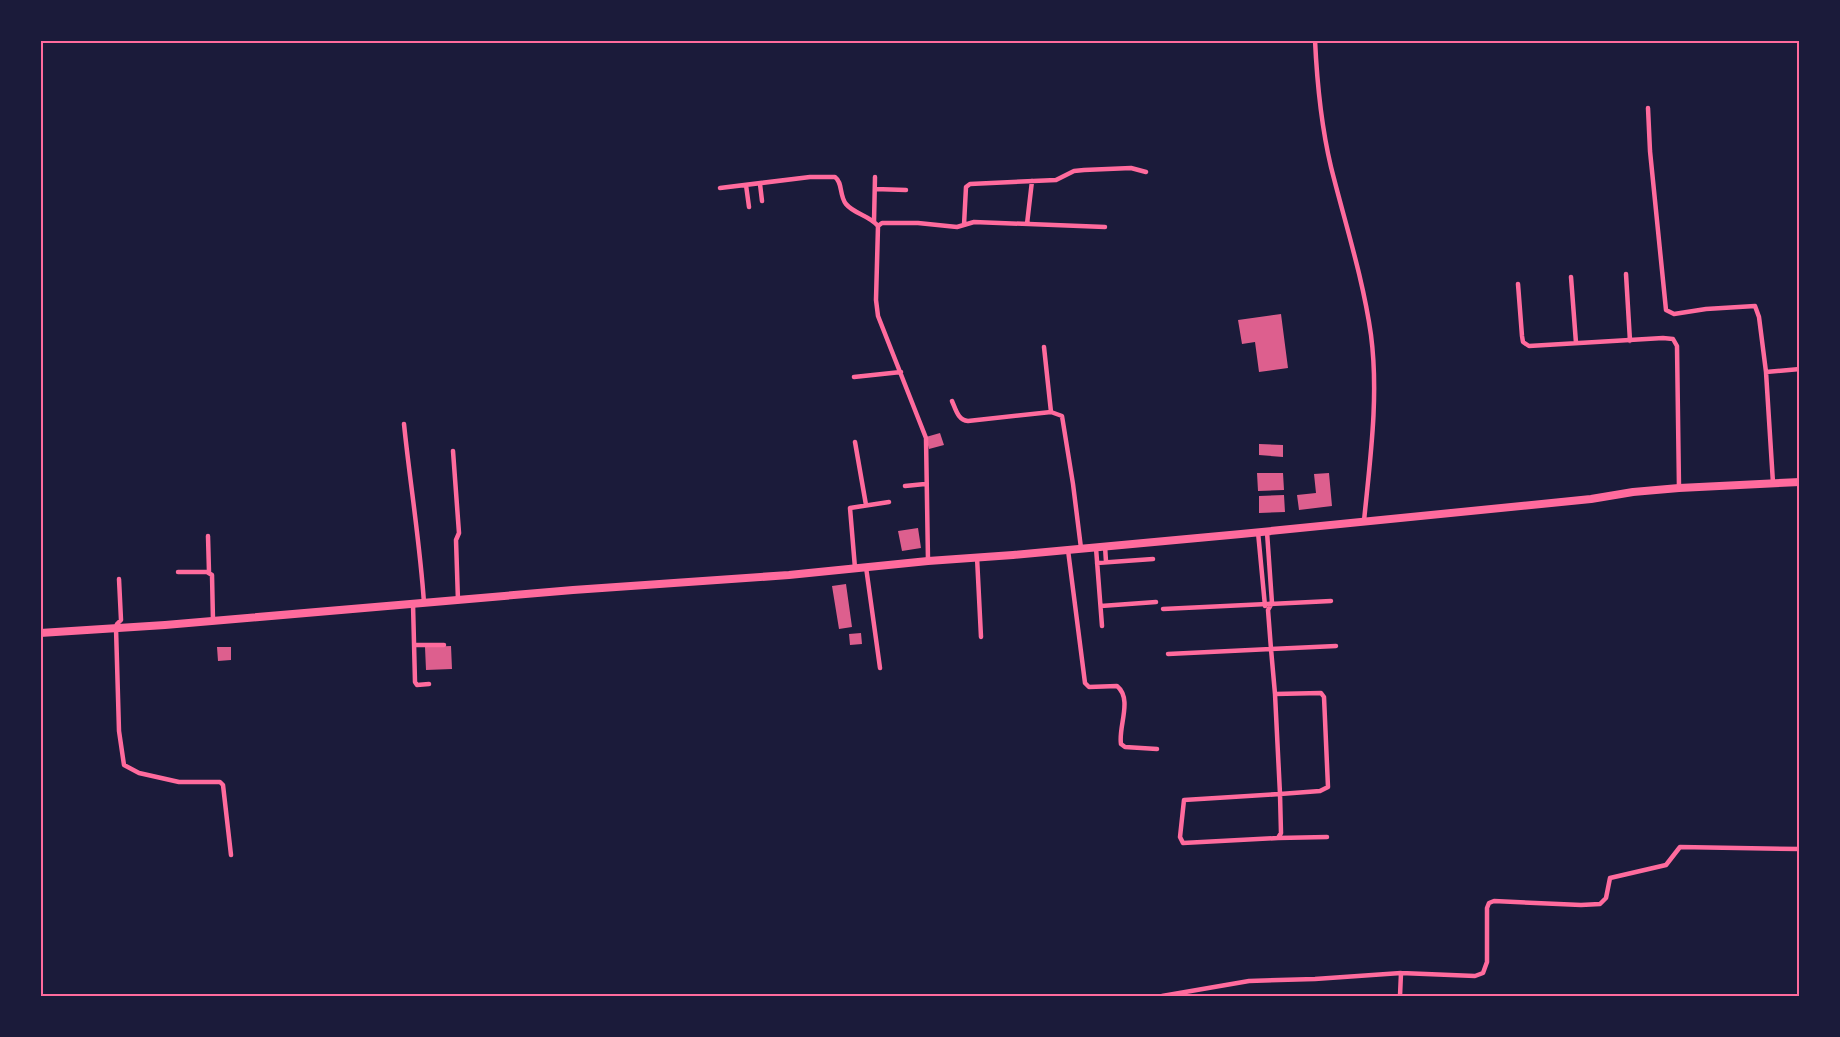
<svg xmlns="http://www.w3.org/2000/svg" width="1840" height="1037" font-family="Mulish,sans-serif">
<rect width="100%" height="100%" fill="#1b1b3a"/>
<path fill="#dd5f8e" d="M1281 314 1288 368 1259 372 1255 342 1242 344 1238 320Z
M940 433 944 445 929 449 926 437Z
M1259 444 1283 445V457L1259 455Z
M1257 473H1283L1284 490 1258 491Z
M1329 473 1332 506 1299 510 1297 495 1316 493 1314 474Z
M1284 495 1285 512 1259 513V496Z
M918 528 921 548 902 551 898 531Z
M846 584 852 627 839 629 832 586Z
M861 633 862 644 850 645 849 634Z
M451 646 452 669 426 670 425 647Z
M217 647H231V660L218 661Z"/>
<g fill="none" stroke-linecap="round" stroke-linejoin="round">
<path stroke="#ff6b9d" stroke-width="4.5" d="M1315 40C1317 83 1321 125 1331 167 1345 223 1363 278 1371 335 1379 397 1370 460 1364 521
M1648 108 1650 151 1666 310 1674 314 1706 309 1755 306 1759 317 1766 372 1773 483
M760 184 762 201
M746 185 749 207
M720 188 810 177H835C843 183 839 195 846 204 854 214 869 215 878 226L876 300 878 316 926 438 928 561
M875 189 906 190
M874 222 875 177
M1027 224 1032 181
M964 225 966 187 970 184 1056 180 1074 171 1084 170 1131 168 1146 172
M878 226 882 223H918L957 227 974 222 1105 227
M1626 274 1630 341
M1571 277 1576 343
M1518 284 1522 336 1523 342 1529 346 1663 338 1673 339 1677 346 1679 488
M1044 347 1051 412
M1766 372 1800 369
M854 377 901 372
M952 401C956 410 958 420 968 421L1051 412 1062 416 1073 484 1081 548
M404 424C410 483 420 543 424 603
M855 442 866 505
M453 451 459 533 456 540 458 601
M905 486 925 484
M1258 532 1265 606
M208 536 209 572
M1105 546 1106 562
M1096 548 1102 626
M1068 550 1085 683 1089 687 1117 686C1133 699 1118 727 1121 744L1125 747 1157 749
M977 557 981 637
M1097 563 1153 559
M866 567 880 668
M855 568 850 508 889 502
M178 572H207L212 575 213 621
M119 579 121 620 117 624 116 628 119 731 124 765 139 773 179 782H220L223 785 231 855
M413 604 415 682 417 685 429 684
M1101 606 1156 602
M1163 609 1331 601
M414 645H444
M1168 654 1271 649 1268 610 1272 603 1267 532
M1275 694 1280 794 1184 800 1180 837 1183 843 1278 838 1281 833 1280 794 1320 791 1328 787 1324 697 1321 693 1275 694 1271 649 1336 646
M1278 838 1327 837
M1162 996 1249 981 1315 979 1401 973
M1400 996 1401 973 1475 976 1483 973 1487 962V908L1489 903 1494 901 1581 905 1600 904 1606 898 1610 878 1666 865 1680 847 1800 849"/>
<path stroke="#ff6b9d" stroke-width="8" d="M40 633 165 625 573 590 789 575 928 561 1013 555 1241 534 1591 499 1633 492 1679 488 1800 482"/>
</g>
<rect width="1840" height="1037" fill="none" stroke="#1b1b3a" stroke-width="84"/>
<rect x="42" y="42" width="1756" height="953" fill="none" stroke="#ff6b9d" stroke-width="2"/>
</svg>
